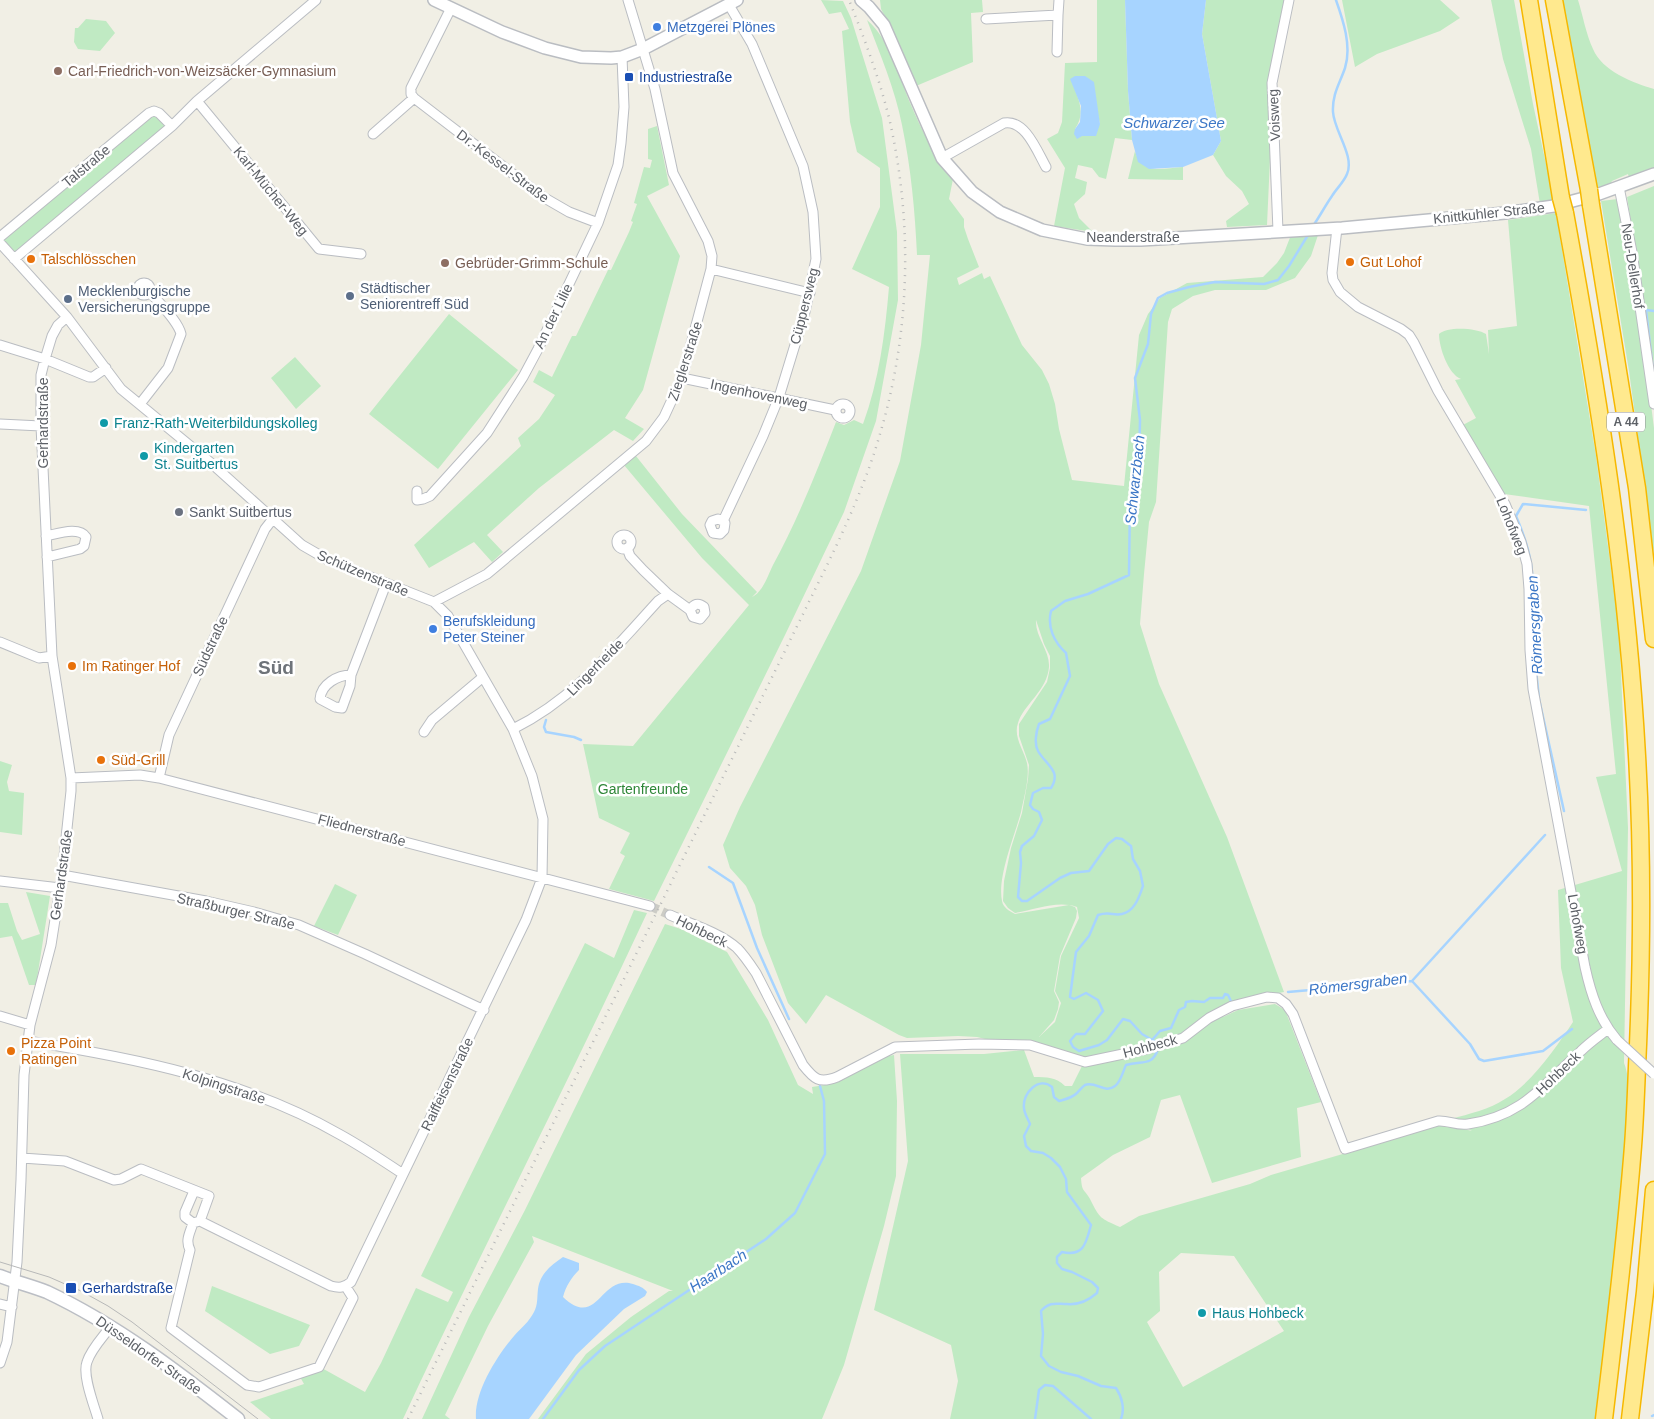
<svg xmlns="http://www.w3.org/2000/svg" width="1654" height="1419" font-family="Arial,sans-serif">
<rect width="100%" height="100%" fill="#f1efe5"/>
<path fill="#c0eac3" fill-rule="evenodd" d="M821 0 843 1 851 18 882 118 897 232 898 300 876 421 844 512 785 635 654 901 609 889 625 856 620 853 630 833 599 818 583 744 633 746 749 605 702 558 624 465 636 456 682 514 757 592 752 597C763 592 768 575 773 565 798 519 817 471 836 422L844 425 854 420 863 424C879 380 885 334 889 287L852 269 880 207V168L857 152 850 122 842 31 849 29 841 12 829 14Z
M880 0H982L983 12 971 13 973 62 916 86 893 31 881 9Z
M1097 0H1125L1128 91 1132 140 1115 138 1106 179 1099 177 1092 168 1078 165 1075 178 1087 182 1085 194 1074 204 1079 218 1093 232 1054 226 1065 168 1047 139 1058 133 1062 122 1065 63 1097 62ZM1071 79 1096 107 1100 124 1075 129C1087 111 1077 97 1071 79Z
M1206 0H1286L1269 80 1271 137 1267 225 1227 227 1226 221 1249 204 1242 191 1226 176 1213 155 1221 141 1202 34Z
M1342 0H1440L1460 18 1440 31 1377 54 1355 67Z
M1491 0H1514L1533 104 1554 201 1540 204 1531 149 1503 59Z
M1562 0H1578C1583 16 1586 34 1593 49 1602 71 1633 83 1654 89V168L1629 178 1628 174 1612 181 1609 187 1596 192Z
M86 19 106 21 115 33 100 51 78 49 74 42 75 28H78Z
M867 20C891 41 899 77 911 105 922 131 935 157 953 179L949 199 964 219V227L968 239 979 267 957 278 959 285 982 273 984 279 990 276 1022 345 1042 370 1049 384 1055 404 1059 429 1072 480 1124 486 1139 335 1148 314 1160 298 1187 283 1263 277 1277 263 1284 253 1291 235H1318L1311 256 1295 278 1266 290H1215L1193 296 1172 309 1168 322 1156 502 1149 522 1144 574 1140 624 1159 684 1227 837 1284 992 1241 1000 1223 1017 1238 1010 1275 1004 1285 1010 1321 1102 1297 1108 1301 1157 1212 1183 1180 1095 1161 1100 1150 1137 1113 1155 1081 1178C1082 1193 1084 1188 1090 1199 1100 1219 1100 1218 1120 1227L1139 1216 1250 1184 1271 1175 1411 1134 1440 1123 1472 1131 1451 1119C1469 1114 1490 1109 1505 1099 1531 1084 1557 1046 1573 1022L1561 968 1558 890 1622 871 1596 777 1616 774 1589 506 1504 494 1461 426 1476 418 1455 380 1461 379C1448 374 1439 347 1439 334 1447 326 1477 328 1486 334L1489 354 1488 330 1517 326 1508 220 1556 213 1596 456 1619 629 1628 828 1624 1063C1634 1088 1626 1134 1624 1161 1616 1247 1606 1333 1595 1419H950L958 1381 951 1345 874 1310 908 1161 900 1054H984L1024 1050 1034 1077C1047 1077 1056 1077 1065 1086H1072L1082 1066C1074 1060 1064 1062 1055 1056L977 1037 958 1036 907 1038 899 1035 826 995 806 1024 788 1003 762 935 755 905 746 886 730 868 723 845 740 807 861 571 900 461 921 345 930 255H917C915 211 911 168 902 125 895 89 880 54 867 20ZM1036 620 1044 644 1050 656V668L1047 682 1019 724V736L1029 765 1028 779 1022 813 1011 848 1004 881 1003 901 1008 908 1015 913C1035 910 1057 900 1077 907L1079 918 1061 956 1055 991 1061 1003 1059 1009 1055 1022 1039 1037 1054 1020 1058 1009 1059 1002 1054 991 1060 956 1076 918 1077 911 1075 907 1069 905 1015 914C1009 911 1003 907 1002 901 997 877 1015 835 1021 812 1024 797 1030 777 1027 763 1024 750 1013 737 1018 723 1024 704 1047 691 1049 667 1050 650 1035 637 1036 620ZM1181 1253 1234 1256 1284 1331 1183 1387 1147 1322 1160 1311 1159 1272Z
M154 112 172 126 15 257 0 237Z
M657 126 669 185 647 196 680 256 643 390 625 418 644 429 633 441 614 430 539 488 487 535 503 552 492 562 474 542 429 568 414 545 521 446 518 438 539 419 555 395 533 382 539 370 552 377 572 336H576L608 270H611L629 232 633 222 631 221 637 204 634 203 644 167 650 168 652 160 648 159V129Z
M1135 151C1143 176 1162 168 1183 167V180L1128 179Z
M1654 186V365L1627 197Z
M1618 199 1646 365 1654 428V555L1629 371 1601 201Z
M449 314 518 370 438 469 369 414Z
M295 357 321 386 296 409 271 378Z
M0 761 12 765 7 782 9 791 24 793 22 835 0 832Z
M335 884 357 895 338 935 314 926Z
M26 892 50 896 36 985H29L12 936 0 938V903H8L17 931 22 940 40 934Z
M634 910 647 913C568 1083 482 1249 403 1419H271L250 1402 304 1384 299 1375 320 1367 365 1392 381 1363 416 1288 448 1302 453 1292 421 1276 585 943 614 958Z
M665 924 681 929 727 952 768 1020 798 1085 813 1094 812 1087 831 1084 882 1057 894 1055 897 1101 896 1176 884 1226 844 1365 822 1419H538L586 1354 631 1317 669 1291H673L532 1236 534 1242 488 1326 445 1415 450 1419H422L469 1317 525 1210Z
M212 1286 310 1325 299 1346 270 1354 205 1311Z"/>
<path fill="#a7d4ff" d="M1125 0H1206L1202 34 1221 141 1213 155 1183 167 1149 169 1138 162 1132 140 1128 91Z
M1075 76H1085L1094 82 1100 124 1096 136H1082L1077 139 1074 134 1075 129 1080 122 1081 106 1070 79Z
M563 1257 579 1263V1270C571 1278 566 1286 563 1297 598 1330 600 1274 633 1284 639 1286 643 1287 647 1292L645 1296 624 1309 576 1355 529 1419H476C474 1392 497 1356 514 1336 521 1328 529 1322 534 1312 538 1305 537 1297 538 1289 540 1274 551 1265 563 1257Z"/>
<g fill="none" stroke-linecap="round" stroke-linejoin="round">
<path stroke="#a7d4ff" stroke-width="2.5" d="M1313 226C1320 216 1325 206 1332 196 1336 189 1344 182 1347 174 1355 156 1334 131 1333 112 1332 94 1340 83 1345 68 1352 46 1343 20 1336 0
M1653 370 1646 310 1654 311
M1533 584C1532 558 1526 540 1516 516L1523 504 1586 510
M1536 670 1539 699 1564 811
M546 720 544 727 546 732 574 737 581 740
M709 867 733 883 757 948 789 1019
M1412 981 1470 1044 1479 1059 1484 1061 1543 1051 1572 1029
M1288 992 1412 981 1545 835
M1152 1040 1160 1031 1171 1028 1179 1010 1185 1007 1186 1002 1192 1001 1204 1002 1210 998H1223L1225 994 1228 995 1231 1001
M1652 1416 1654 1415
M543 1419 579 1370 605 1346 766 1239 795 1213 825 1154 824 1101 820 1086
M1035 1419 1039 1390 1045 1385 1053 1386 1091 1419
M1121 1419C1125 1409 1122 1397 1116 1388L1101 1386 1078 1376 1061 1372 1049 1366 1041 1356 1043 1334 1041 1311C1050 1301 1056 1304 1067 1304 1078 1305 1089 1300 1097 1293L1098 1288 1092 1282 1072 1272 1062 1269 1057 1263V1257L1062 1252C1084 1257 1086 1243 1091 1225L1067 1192 1066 1179 1060 1167 1051 1158 1043 1153 1031 1151 1026 1146 1024 1136 1030 1124C1028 1119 1024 1113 1024 1108 1022 1093 1039 1076 1052 1087L1054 1097 1059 1101C1066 1099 1072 1098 1077 1093 1080 1090 1082 1087 1085 1085 1096 1081 1105 1094 1115 1086 1121 1082 1123 1071 1126 1065 1142 1060 1152 1067 1158 1049L1154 1041 1142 1034 1130 1021 1123 1019 1107 1040 1099 1045 1079 1051 1073 1047 1070 1041 1076 1034H1085L1103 1011 1098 1000 1086 993 1074 999 1070 997 1076 952 1089 936 1098 915C1110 911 1113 916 1122 914 1135 911 1139 897 1143 886L1140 871 1133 859 1131 846 1122 839 1116 838 1108 844 1089 871 1071 873 1060 878 1027 901H1022L1018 897 1021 863 1020 852 1022 846 1034 836 1042 820 1039 812 1033 809 1030 805 1033 793 1043 788H1051C1062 771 1046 765 1038 751 1034 744 1036 732 1039 724L1050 719 1070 676 1066 653C1054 642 1047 627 1051 611L1065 601 1088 594 1129 575 1130 499 1139 462 1140 420 1135 378 1148 344 1151 314 1158 298 1167 293 1189 287 1215 282 1264 284 1278 280 1289 266 1308 235"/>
<path stroke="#ccccc6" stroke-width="9" stroke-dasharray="9 4.5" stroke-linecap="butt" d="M650 906 670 915"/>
<g stroke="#babdc2" stroke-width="11">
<path id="minor" d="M451 8 411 88V94L414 98 543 197 569 212 598 223
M986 19 1058 15 1059 0
M1057 52 1058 15
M197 101 319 249 361 254
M373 134 414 98
M942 158 1004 123C1025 119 1037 151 1046 167
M1619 187 1632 252 1654 404
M1337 228 1332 273 1333 280 1340 292 1358 307 1401 329 1409 335 1414 343 1438 391 1505 504 1521 542 1527 564 1529 589 1530 650 1533 689 1585 967C1591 994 1599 1019 1617 1040
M1278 231 1272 83 1289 0
M0 237 149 113 154 111 159 113 172 126
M0 243 67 317 121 389 211 463 302 545 328 560 434 602 448 616 513 729 532 776 543 819 542 878 526 920 351 1282C344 1288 339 1288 331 1286L200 1221
M14 259 172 126 197 101 316 0
M711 269 810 293
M138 289a6 6 0 1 1 12 0a6 6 0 1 1-12 0Z
M0 345 45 359 89 377H93L106 368
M682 378 835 410
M836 411a7 7 0 1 1 14 0a7 7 0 1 1-14 0Z
M140 404 168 368 181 334C178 321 159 303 150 292
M0 424 41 426
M417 491V500L423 499 430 496 487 433 523 377 538 349 598 223 618 165 621 143 624 107 622 57
M723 521 718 519 712 521 710 525 713 533 720 534 724 530 725 523 723 521 763 436 779 397 805 312 816 259 813 212 803 166 752 44 729 5
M617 542a7 7 0 1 1 14 0a7 7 0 1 1-14 0Z
M46 536C57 534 79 526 86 537L84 546 80 549 47 557
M627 548 630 556 643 570 668 594 690 610 693 617 700 619 705 613 704 607C698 602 694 604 690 610
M434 602 487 574 646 441 664 417 682 378 711 269 712 256 708 241 673 173 655 89 628 0
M0 642 39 658 52 656
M351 675C338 675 321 684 320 699L335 707 342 708 350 686 351 675 386 584
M513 729C574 699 614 649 658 601L668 594
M424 732 432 720 483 677
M71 778 140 775 159 778 650 906
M159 778 169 735 265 529 272 520
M62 875 206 901 254 912 299 925 365 954 484 1010
M0 881 60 888
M670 915C691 924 719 932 737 948 744 955 750 964 756 973L803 1065C814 1079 819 1084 837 1077L895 1047 979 1044 1030 1045 1085 1062 1147 1049 1183 1038 1209 1018 1232 1006 1267 997 1278 998 1286 1004 1293 1014 1345 1149 1438 1121C1448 1120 1457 1126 1468 1124 1523 1116 1543 1085 1581 1051 1589 1043 1599 1036 1608 1029
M0 1016 30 1025
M28 1041C135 1058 245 1080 339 1134 361 1146 382 1160 403 1174
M22 1158 65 1161 114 1180 121 1179 141 1169 209 1196 200 1221 193 1223C190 1233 185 1240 190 1250L171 1328 247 1385 259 1387 319 1367 353 1298 346 1287
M193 1223 185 1217V1212L194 1191
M0 1304 12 1307
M0 1363 7 1342 17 1262 21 1180 24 1075 30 1025 51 945 62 875 71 791V778L52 656 41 426V375L45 359 52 336 58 325 67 317
M98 1419C94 1405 82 1375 87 1362 91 1349 103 1337 111 1326"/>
</g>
<g stroke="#babdc2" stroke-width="14">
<path id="tertiary" d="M434 0 502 32 545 48 581 57 611 58 622 57 643 49 737 0
M861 0 869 7 884 25 942 158 972 192 1000 212 1042 230 1087 239 1115 240H1141L1342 228 1505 213 1554 206 1599 194 1654 174"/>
</g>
<g stroke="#bbbec4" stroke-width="15">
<path id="secondary" d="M0 1276C15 1282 32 1286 47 1292 117 1325 178 1372 238 1419"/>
</g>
<g stroke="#f6b800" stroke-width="19">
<path id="motorway" d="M1529 0 1561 198
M1554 0 1589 190
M1591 205 1637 488 1654 639
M1565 213C1598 393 1627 573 1637 756 1643 860 1642 964 1637 1067 1636 1093 1635 1120 1633 1146 1626 1237 1615 1328 1604 1419
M1630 1419 1645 1292 1654 1190"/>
</g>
<use href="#minor" stroke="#fff" stroke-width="9"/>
<use href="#tertiary" stroke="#fff" stroke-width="11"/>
<use href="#secondary" stroke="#fff" stroke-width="12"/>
<use href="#motorway" stroke="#ffe98e" stroke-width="16"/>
<path stroke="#b7b8b8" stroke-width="1" d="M0 1262 49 1277 81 1291 108 1306 132 1322 258 1419"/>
<path stroke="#b7b8b8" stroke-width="2.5" stroke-dasharray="1 6" stroke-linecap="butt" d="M408 1419 831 557C850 517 868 476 880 434 910 333 913 225 890 122 880 80 865 40 849 0"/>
<g stroke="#babdc2" stroke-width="11" stroke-linecap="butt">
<path id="minor-bridge" d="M1617 1040 1654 1074"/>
</g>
<g stroke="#f6b800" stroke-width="19" stroke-linecap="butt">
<path id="motorway-bridge" d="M1589 190 1591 205
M1561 198 1565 213"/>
</g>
<use href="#minor-bridge" stroke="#fff" stroke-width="9"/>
<use href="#motorway-bridge" stroke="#ffe98e" stroke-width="16"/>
</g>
<g fill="#3f7fe0" stroke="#fff" stroke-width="2">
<circle cx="657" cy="27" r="5"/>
<circle cx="433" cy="629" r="5"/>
</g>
<g fill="#8d6e63" stroke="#fff" stroke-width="2">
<circle cx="58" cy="71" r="5"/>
<circle cx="445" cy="263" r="5"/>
</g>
<g fill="#1a4fb4" stroke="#fff" stroke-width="2">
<rect x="624" y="72" width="10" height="10" rx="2.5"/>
<rect x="65" y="1282" width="12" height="12" rx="2.5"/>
</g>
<g fill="#e8710a" stroke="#fff" stroke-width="2">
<circle cx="31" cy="259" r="5"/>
<circle cx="1350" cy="262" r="5"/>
<circle cx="72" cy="666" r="5"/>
<circle cx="101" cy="760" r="5"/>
<circle cx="11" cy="1051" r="5"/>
</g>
<g fill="#5c6f8a" stroke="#fff" stroke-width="2">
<circle cx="350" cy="296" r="5"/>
<circle cx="68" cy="299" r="5"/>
</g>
<g fill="#0f9aa8" stroke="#fff" stroke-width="2">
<circle cx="104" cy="423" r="5"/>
<circle cx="144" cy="456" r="5"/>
<circle cx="1202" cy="1313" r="5"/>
</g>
<circle fill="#6b7280" stroke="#fff" stroke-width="2" cx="179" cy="512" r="5"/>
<g text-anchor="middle" stroke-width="5" stroke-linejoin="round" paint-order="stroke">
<rect fill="#fff" stroke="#8e9095" stroke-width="1" x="1607" y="412.5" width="38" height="19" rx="4"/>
<g font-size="12" font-weight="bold" fill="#5d6167">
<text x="1626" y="426">A 44</text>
</g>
<g font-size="14" fill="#366cbe" stroke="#fff" text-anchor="start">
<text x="667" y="32">Metzgerei Plönes</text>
<text x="443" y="626">Berufskleidung<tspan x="443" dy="16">Peter Steiner</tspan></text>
</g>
<g font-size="14" fill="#785e54" stroke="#fff" text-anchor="start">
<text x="68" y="76">Carl-Friedrich-von-Weizsäcker-Gymnasium</text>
<text x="455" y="268">Gebrüder-Grimm-Schule</text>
</g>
<g font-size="14" fill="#164399" stroke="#fff" text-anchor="start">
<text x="639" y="82">Industriestraße</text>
<text x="82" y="1293">Gerhardstraße</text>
</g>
<g font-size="14" fill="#5d6167" stroke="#fff">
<text transform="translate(1274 115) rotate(-93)" y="5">Voisweg</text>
<text transform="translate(86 166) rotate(-40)" y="5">Talstraße</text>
<text transform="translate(503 166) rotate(37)" y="5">Dr.-Kessel-Straße</text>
<text transform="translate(271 191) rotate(51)" y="5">Karl-Mücher-Weg</text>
<text transform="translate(1489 213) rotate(-6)" y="5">Knittkuhler Straße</text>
<text x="1133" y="242">Neanderstraße</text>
<text transform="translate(1633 266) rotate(81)" y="5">Neu-Dellerhof</text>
<text transform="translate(804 306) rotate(-76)" y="5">Cüppersweg</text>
<text transform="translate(553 316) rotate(-64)" y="5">An der Lilie</text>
<text transform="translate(685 361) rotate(-72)" y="5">Zieglerstraße</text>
<text transform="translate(759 394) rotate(12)" y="5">Ingenhovenweg</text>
<text transform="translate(43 423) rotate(-90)" y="5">Gerhardstraße</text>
<text transform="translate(1512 526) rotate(68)" y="5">Lohofweg</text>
<text transform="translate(363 573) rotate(23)" y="5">Schützenstraße</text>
<text transform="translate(210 646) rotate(-65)" y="5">Südstraße</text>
<text transform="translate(595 667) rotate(-45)" y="5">Lingerheide</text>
<text transform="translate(362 830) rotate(15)" y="5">Fliednerstraße</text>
<text transform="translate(61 875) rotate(-82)" y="5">Gerhardstraße</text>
<text transform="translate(236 911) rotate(13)" y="5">Straßburger Straße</text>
<text transform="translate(1578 924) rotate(80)" y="5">Lohofweg</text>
<text transform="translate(702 931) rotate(26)" y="5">Hohbeck</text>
<text transform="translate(1150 1046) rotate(-15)" y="5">Hohbeck</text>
<text transform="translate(1558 1073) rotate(-44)" y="5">Hohbeck</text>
<text transform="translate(447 1084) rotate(-64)" y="5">Raiffeisenstraße</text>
<text transform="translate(224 1086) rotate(18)" y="5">Kolpingstraße</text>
<text transform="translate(149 1355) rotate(35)" y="5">Düsseldorfer Straße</text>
</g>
<g font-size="14" fill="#c56008" stroke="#fff" text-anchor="start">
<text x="41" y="264">Talschlösschen</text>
<text x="1360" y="267">Gut Lohof</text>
<text x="82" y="671">Im Ratinger Hof</text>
<text x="111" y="765">Süd-Grill</text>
<text x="21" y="1048">Pizza Point<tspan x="21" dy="16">Ratingen</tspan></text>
</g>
<g font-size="14" fill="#4e5e75" stroke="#fff" text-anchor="start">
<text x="360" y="293">Städtischer<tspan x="360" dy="16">Seniorentreff Süd</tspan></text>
<text x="78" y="296">Mecklenburgische<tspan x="78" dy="16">Versicherungsgruppe</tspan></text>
</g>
<g font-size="14" fill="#0d838f" stroke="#fff" text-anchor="start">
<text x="114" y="428">Franz-Rath-Weiterbildungskolleg</text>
<text x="154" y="453">Kindergarten<tspan x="154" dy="16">St. Suitbertus</tspan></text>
<text x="1212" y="1318">Haus Hohbeck</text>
</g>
<g font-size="14" fill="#5b616d" stroke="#fff" text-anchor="start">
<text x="189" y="517">Sankt Suitbertus</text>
</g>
<g font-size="14" fill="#2d8637" stroke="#fff">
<text x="643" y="794">Gartenfreunde</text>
</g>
<g font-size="15" font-style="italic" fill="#3c77c6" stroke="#fff">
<text x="1174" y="128">Schwarzer See</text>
<text transform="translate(1135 480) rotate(-84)" y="5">Schwarzbach</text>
<text transform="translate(1535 625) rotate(-93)" y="5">Römersgraben</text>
<text transform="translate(1358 984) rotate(-7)" y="5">Römersgraben</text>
<text transform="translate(718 1271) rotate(-33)" y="5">Haarbach</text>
</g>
<g font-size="19" font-weight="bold" fill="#6e7379" stroke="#fff">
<text x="276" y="674">Süd</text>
</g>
</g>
</svg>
